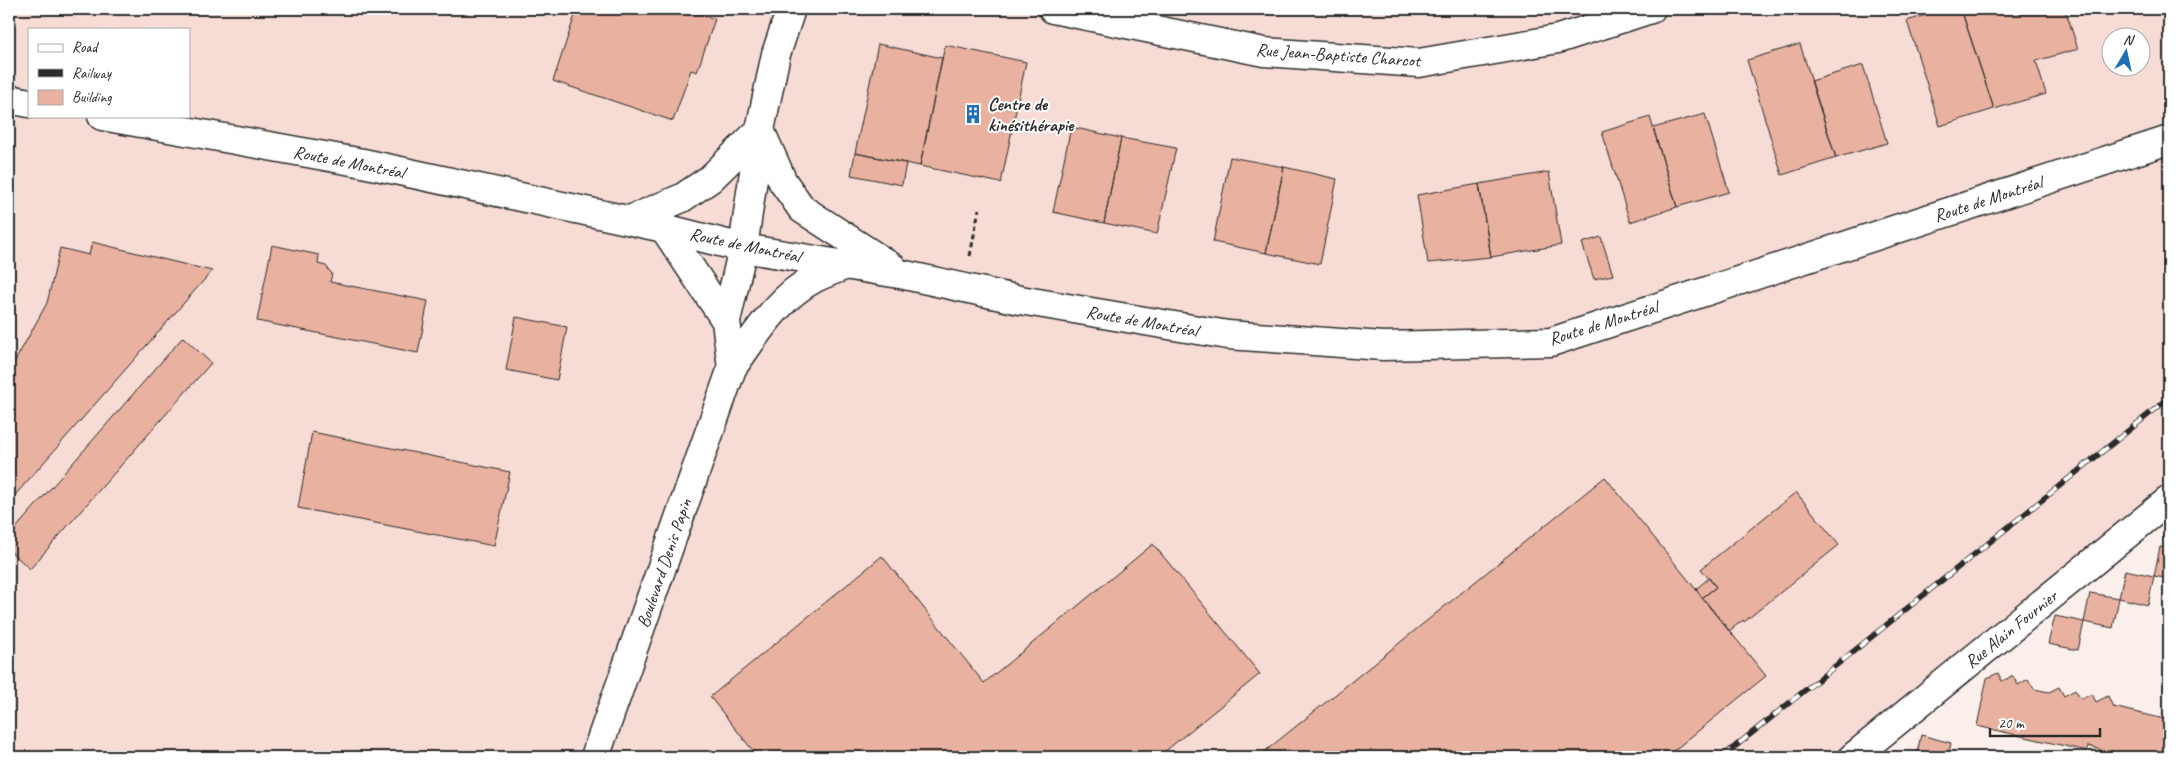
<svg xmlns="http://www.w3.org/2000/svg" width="2178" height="766" font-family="Caveat,sans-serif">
<rect width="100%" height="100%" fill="#fbefec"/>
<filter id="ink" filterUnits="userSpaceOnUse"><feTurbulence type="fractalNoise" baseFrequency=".02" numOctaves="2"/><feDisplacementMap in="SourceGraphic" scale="10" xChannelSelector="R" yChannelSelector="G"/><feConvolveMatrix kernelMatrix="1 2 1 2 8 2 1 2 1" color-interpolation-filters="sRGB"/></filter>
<g filter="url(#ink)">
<path fill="#f6dcd5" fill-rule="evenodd" d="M9 9H2169V507L1844 757H9ZM29 29H189V116H29ZM2110 38H2140V68H2110Z"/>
<path fill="#e9b19f" stroke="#2b2b2b" d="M577 9H684L715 19 697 72 691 70 673 121 553 81Z
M1945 9H1961L1994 109 1940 126 1907 21Z
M1961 9H2018L2020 14 2038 9H2065L2078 49 2036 61 2046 94 1994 109Z
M878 44 942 58 920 166 855 153Z
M1800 44 1836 158 1782 175 1747 60Z
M945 45 1026 62 1001 183 920 166Z
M1863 65 1887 143 1836 158 1811 81Z
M1705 114 1729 192 1677 207 1653 128Z
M1650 117 1677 207 1630 222 1602 132Z
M1071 127 1121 138 1104 223 1053 212Z
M1121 138 1176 148 1157 234 1104 223Z
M855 153 906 163 902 185 851 175Z
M1230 157 1284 167 1266 253 1213 242Z
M1284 167 1337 179 1320 264 1266 253Z
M1549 172 1561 245 1491 257 1479 184Z
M1479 184 1491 257 1428 263 1417 195Z
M1601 237 1613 275 1594 279 1582 243Z
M92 242 212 271 9 502V372L47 303 60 248 89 255Z
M272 245 319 255 318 264 326 266 332 274 330 282 428 301 418 353 257 321Z
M516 317 567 327 557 380 506 370Z
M183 337 211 363 30 569 9 550V536Z
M312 432 510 472 494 546 298 508Z
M1605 477 1766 676 1666 757H1258Z
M1796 492 1839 545 1744 622 1743 620 1729 631 1702 598 1716 587 1701 569Z
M1153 544 1260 674 1158 757H758L710 697 882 556 984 683Z
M2160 547 2169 548V579L2154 576Z
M2125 570 2154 576 2148 605 2119 598Z
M1709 578 1716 587 1702 598 1696 589Z
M2090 593 2119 598 2113 628 2084 622Z
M2055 616 2084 622 2078 650 2048 644Z
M1998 673 2002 681 2013 676 2018 685 2028 679 2034 689 2049 692 2059 687 2064 696 2075 690 2081 699 2092 694 2096 702 2108 696 2113 707 2169 720V757H2113L2100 754 2101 750 2088 746 2087 751 1977 726 1987 678Z
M1921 735 1951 743 1948 757H1916Z"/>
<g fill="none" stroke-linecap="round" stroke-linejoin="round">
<g stroke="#2b2b2b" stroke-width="31">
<path id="street" d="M1053 9 1264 52 1419 63 1558 39 1651 9
M664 228 726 321
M732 368 726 321 743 248
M595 757 732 368C755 336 778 297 815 278 825 273 836 269 847 265
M1853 757 2169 500"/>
</g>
<g stroke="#2b2b2b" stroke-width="31">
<path id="secondary" d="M9 99 29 103
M102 116 363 163 664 228 743 248 905 275 1020 300 1228 335 1383 346 1551 342 2169 140
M760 130 783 182 802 209 893 268
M630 220 682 198 710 179 760 130
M743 248 760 130 776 54 791 9"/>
</g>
<path stroke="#2b2b2b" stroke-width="3" stroke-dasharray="5 4" stroke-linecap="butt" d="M970 256 979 209"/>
<use href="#street" stroke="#fff" stroke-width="28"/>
<use href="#secondary" stroke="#fff" stroke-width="28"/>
<g stroke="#2b2b2b" stroke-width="5.5">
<path id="rail" d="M1722 757 2169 398"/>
</g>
<use href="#rail" stroke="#fff" stroke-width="4" stroke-dasharray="11" stroke-linecap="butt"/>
</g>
</g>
<defs>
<g id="building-bare" transform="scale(1.5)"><path d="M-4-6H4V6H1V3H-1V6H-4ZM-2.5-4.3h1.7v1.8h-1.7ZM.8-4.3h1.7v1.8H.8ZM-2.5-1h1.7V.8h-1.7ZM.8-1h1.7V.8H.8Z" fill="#1f6fb2" stroke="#fff" stroke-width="2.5" paint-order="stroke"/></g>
</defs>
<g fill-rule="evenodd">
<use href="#building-bare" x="973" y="114"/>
</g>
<g text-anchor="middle" stroke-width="4" stroke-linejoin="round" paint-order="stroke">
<g font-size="18" fill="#2b2b2b" stroke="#fff">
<text transform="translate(1338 55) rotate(4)" y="6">Rue Jean-Baptiste Charcot</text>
<text transform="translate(349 162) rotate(11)" y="6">Route de Montréal</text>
<text transform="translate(1988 199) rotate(-18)" y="6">Route de Montréal</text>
<text transform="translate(745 245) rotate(12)" y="6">Route de Montréal</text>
<text transform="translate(1142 321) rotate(10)" y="6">Route de Montréal</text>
<text transform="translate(1603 323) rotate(-17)" y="6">Route de Montréal</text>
<text transform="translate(664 563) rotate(-71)" y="6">Boulevard Denis Papin</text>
<text transform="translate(2011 629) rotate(-39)" y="6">Rue Alain Fournier</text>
</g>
<g font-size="18" font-weight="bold" fill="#2b2b2b" stroke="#fff" text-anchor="start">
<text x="988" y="110">Centre de<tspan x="988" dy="21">kinésithérapie</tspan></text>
</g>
</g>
<rect width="2178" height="766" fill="none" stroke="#fff" stroke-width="30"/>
<rect x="15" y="15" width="2148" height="736" fill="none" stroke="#2b2b2b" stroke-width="2" filter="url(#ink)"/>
<rect x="28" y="28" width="162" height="90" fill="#ffffff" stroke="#aaaaaa"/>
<rect x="38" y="44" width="25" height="8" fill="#ffffff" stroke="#aaaaaa"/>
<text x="72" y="52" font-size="15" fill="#2b2b2b">Road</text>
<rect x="38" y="69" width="25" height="8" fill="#2b2b2b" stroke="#aaaaaa"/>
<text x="72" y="78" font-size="15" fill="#2b2b2b">Railway</text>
<rect x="38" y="90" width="25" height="15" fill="#e9b19f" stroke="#aaaaaa"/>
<text x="72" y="102" font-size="15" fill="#2b2b2b">Building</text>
<g transform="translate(2126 52) rotate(9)"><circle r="24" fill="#ffffff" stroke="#aaaaaa"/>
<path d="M0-4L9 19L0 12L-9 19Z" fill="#1f6fb2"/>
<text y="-8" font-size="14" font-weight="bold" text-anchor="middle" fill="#2b2b2b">N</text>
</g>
<path d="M1990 728v8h110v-8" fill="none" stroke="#2b2b2b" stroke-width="2.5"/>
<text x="1998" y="728" font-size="15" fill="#2b2b2b" stroke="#ffffff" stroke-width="4" paint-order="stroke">20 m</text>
</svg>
